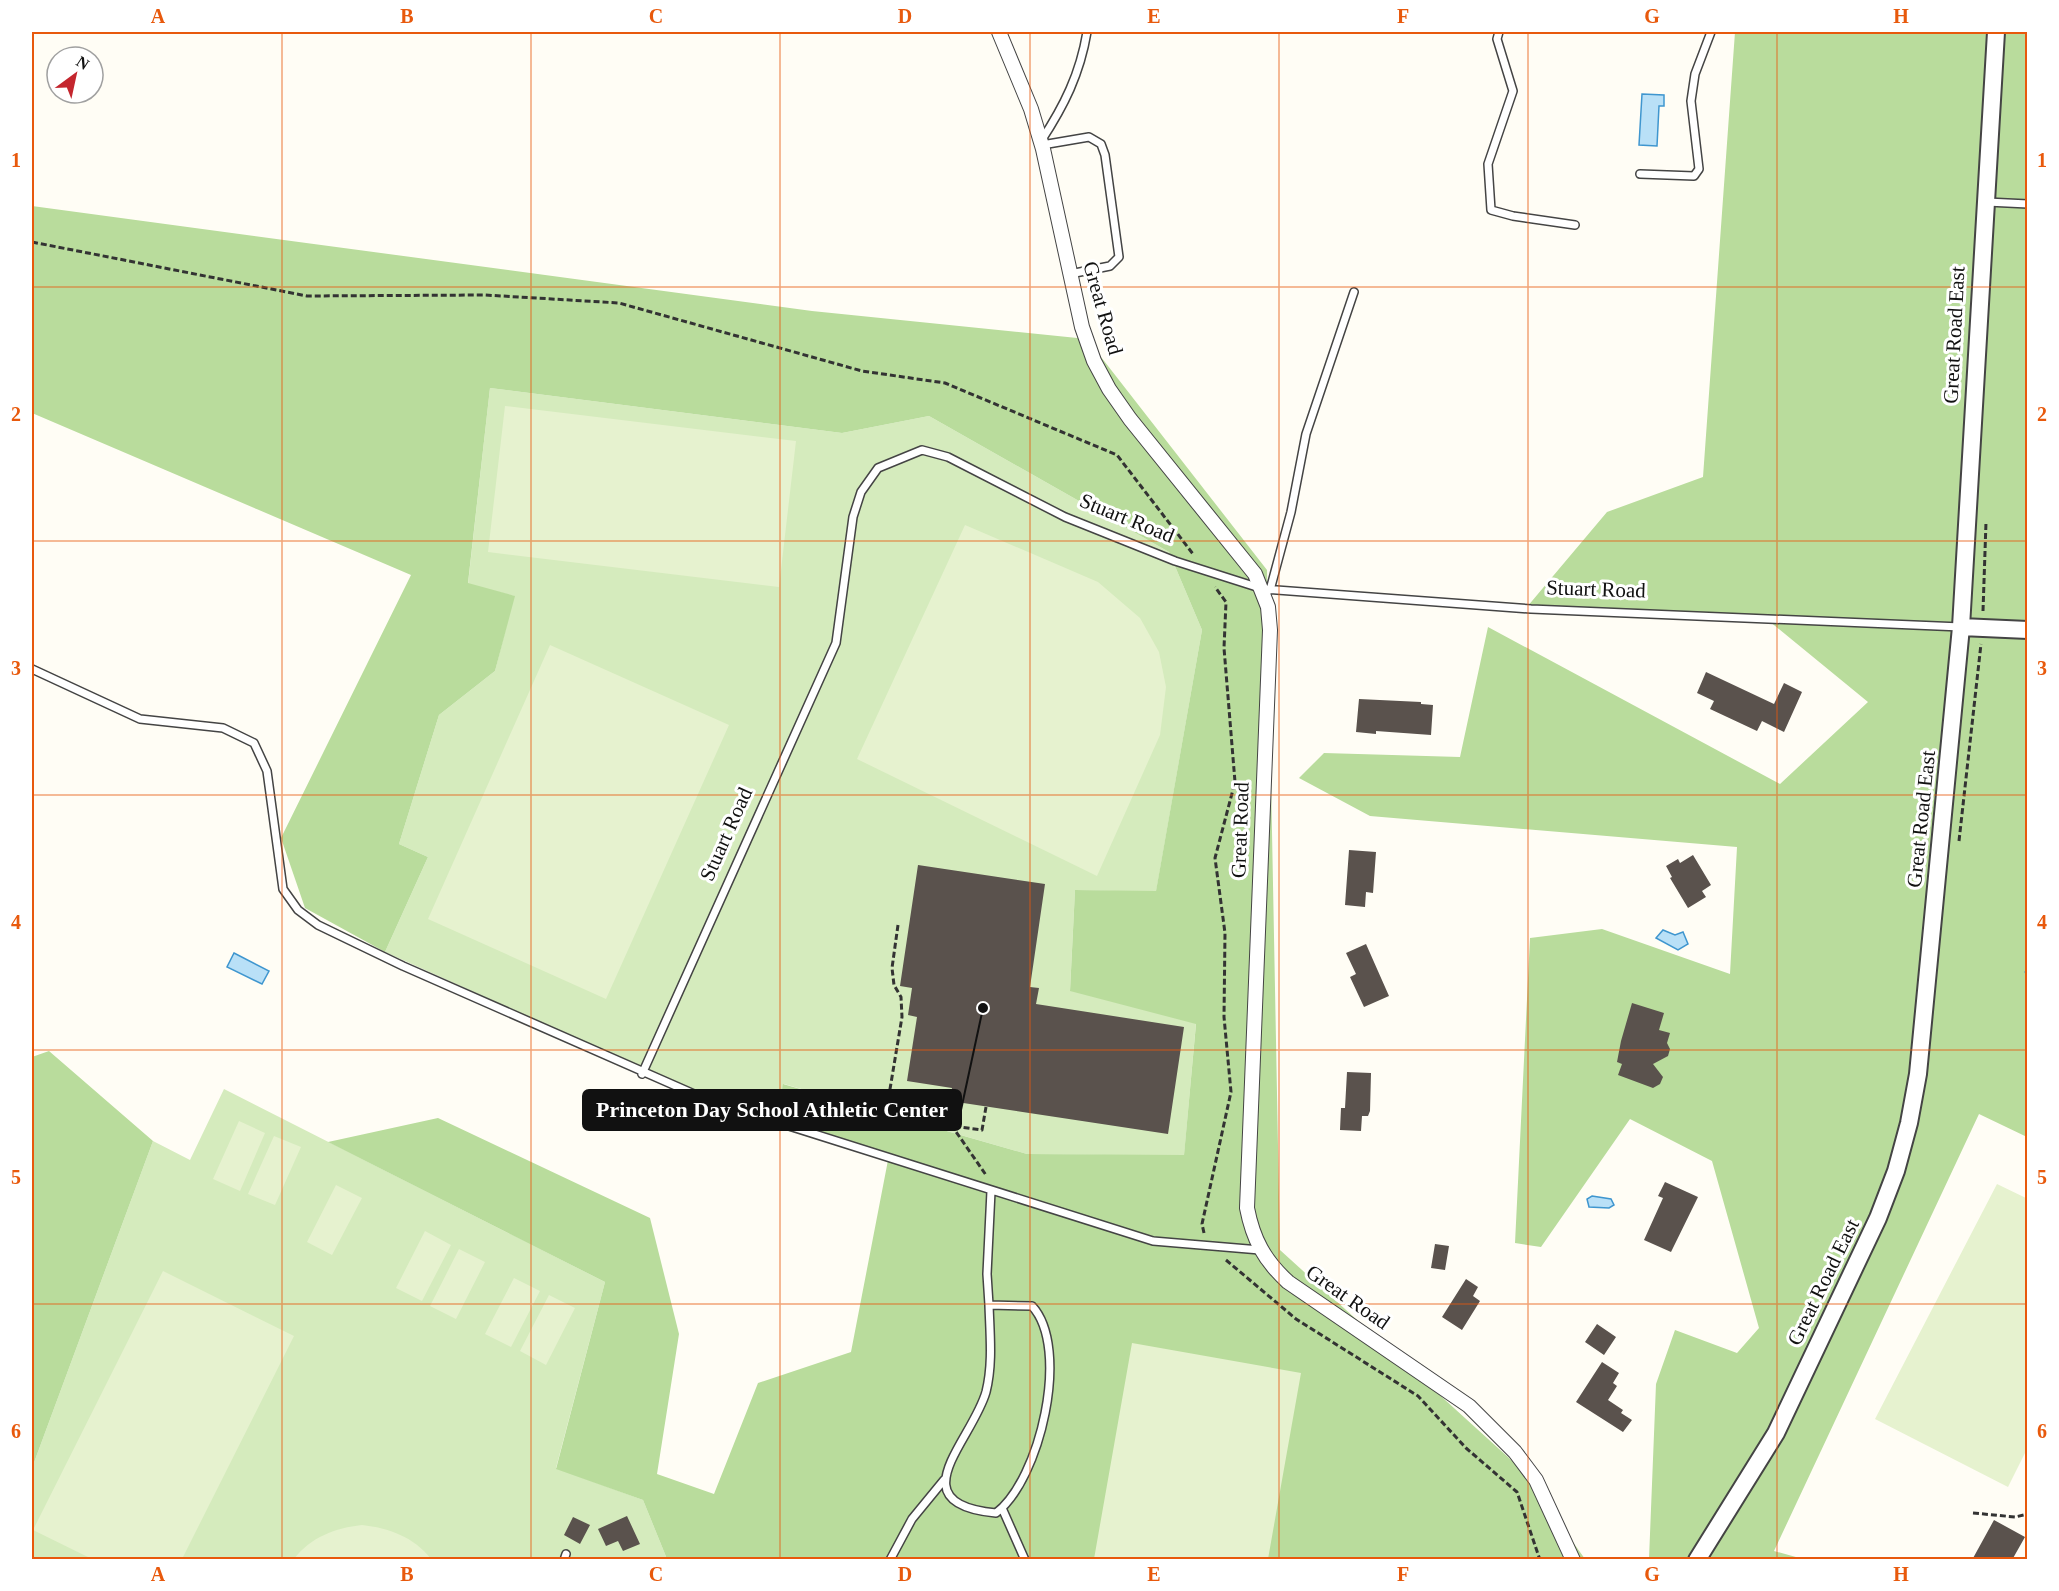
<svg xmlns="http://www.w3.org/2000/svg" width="2059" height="1591" font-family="'Times New Roman',serif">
<rect width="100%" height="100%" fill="#fffdf5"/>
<path fill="#d5ebbd" d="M490 388 842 433 929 416 1169 552 1202 630 1156 892 1075 890 1070 990 1196 1023 1184 1156 1027 1154 784 1084 776 1128 385 952 428 857 399 844 439 715 495 671 514 596 468 584Z
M224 1089 605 1282 556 1468 643 1500 667 1559H32V1468L153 1141 190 1160Z"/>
<path fill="#b9dc9c" d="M1735 32H2027V1137L1979 1114 1774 1551 1803 1559H1649L1656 1384 1675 1330 1737 1353 1759 1328 1712 1161 1630 1119 1541 1247 1515 1243 1530 938 1602 929 1730 974 1737 847 1370 816 1299 778 1324 753 1460 757 1488 627 1780 784 1868 702 1763 616 1522 613 1607 512 1703 477Z
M32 206 812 311 1087 339 1267 570 1280 1250 1520 1468 1585 1559H667L643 1500 556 1469 605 1282 328 1142 438 1118 650 1218 679 1334 657 1474 714 1494 758 1383 851 1352 889 1155 776 1128 783 1084 1027 1154 1184 1155 1196 1024 1070 991 1075 890 1156 891 1202 630 1169 552 929 416 842 433 490 388 468 583 515 596 495 671 439 715 399 844 428 857 385 952 305 908 281 838 411 575 32 413Z
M49 1051 153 1141 32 1468V1057Z"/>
<path fill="#e6f2cf" d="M505 406 796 441 779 587 488 552Z
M965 525 1098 582 1140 618 1159 652 1166 687 1160 735 1097 876 857 759Z
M550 645 729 725 606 999 428 919Z
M239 1121 265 1133 240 1191 213 1179Z
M274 1136 301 1147 275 1205 248 1194Z
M1997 1184 2028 1199 2027 1449 2008 1487 1875 1419Z
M336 1185 362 1198 332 1255 307 1242Z
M425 1231 451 1245 422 1301 396 1288Z
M459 1249 485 1262 456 1319 430 1306Z
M163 1271 294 1336 182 1559H92L33 1530Z
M514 1278 540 1291 511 1347 485 1334Z
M549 1295 575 1308 546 1365 520 1351Z
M1132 1343 1301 1373 1268 1559H1094Z
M362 1525C389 1528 414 1537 431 1559H294C311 1537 335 1528 362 1525Z"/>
<path fill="#b9e0f7" stroke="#3f96cf" stroke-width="1.5" d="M1642 94 1664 95V106H1659L1657 146 1639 145Z
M1663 930 1675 935 1683 932 1688 944 1678 950 1656 938Z
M234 953 269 971 262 984 227 967Z
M1592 1196 1611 1199 1614 1205 1609 1208 1589 1207 1587 1199Z"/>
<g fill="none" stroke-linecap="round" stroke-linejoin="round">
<path stroke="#3f96cf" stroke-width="5" d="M2027 972 2028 973"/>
</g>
<path fill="#5a524d" d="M1706 672 1774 704 1784 683 1802 692 1784 732 1762 721 1757 731 1710 709 1714 701 1697 693Z
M1359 699 1421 702V704L1433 705 1431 735 1376 731V734L1356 732Z
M1349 850 1376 852 1373 893 1366 892 1365 907 1345 905Z
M1693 855 1711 885 1702 891 1706 897 1688 908 1670 878 1672 877 1666 866 1678 859 1680 863Z
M918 865 1045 884 1030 987 1039 988 1036 1004 1184 1027 1168 1134 950 1101 952 1088 907 1081 917 1017 908 1015 912 988 900 986Z
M1366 944 1389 996 1364 1007 1350 977 1356 974 1346 953Z
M1632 1003 1664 1013 1659 1030 1670 1033 1667 1043 1670 1049 1668 1056 1653 1064 1663 1077 1660 1084 1653 1088 1618 1075 1622 1064 1617 1062 1621 1041Z
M1347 1072 1371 1073 1370 1111 1368 1116H1362L1361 1131 1340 1130 1341 1108H1345Z
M1665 1182 1698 1197 1671 1252 1644 1240 1663 1198 1658 1196Z
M1435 1244 1449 1246 1445 1270 1431 1268Z
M1466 1279 1478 1287 1473 1296 1480 1301 1462 1330 1442 1317Z
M1597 1324 1616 1337 1604 1355 1585 1342Z
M1602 1362 1619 1373 1613 1383 1617 1386 1608 1400 1623 1410 1621 1413 1632 1420 1623 1432 1576 1402Z
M627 1516 640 1544 623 1551 618 1541 606 1546 598 1529Z
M573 1517 590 1525 580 1544 564 1535Z
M1994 1520 2025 1537 2012 1560H1972Z"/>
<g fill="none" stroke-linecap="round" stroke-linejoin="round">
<g stroke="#444" stroke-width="10">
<path id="service" d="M1499 32 1497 39 1513 91 1488 164 1491 210 1513 216 1575 225
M1041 141C1064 106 1080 74 1087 32
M1042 145 1089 137 1101 144 1105 155 1119 257 1110 266 1070 274
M1640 174 1694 176 1699 169 1691 101 1695 74 1711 32
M1987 202 2028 204
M1270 590 1291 512 1306 434 1354 292
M32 669 140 719 223 728 254 743 267 771 283 889 298 910 318 925 403 966 710 1101 1153 1241 1260 1250
M642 1074 836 643 853 517 861 492 878 468 922 450 948 457 1065 517 1175 561 1263 589 1531 609 1961 627
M989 1305C990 1335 993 1364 986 1392 972 1441 897 1504 996 1513 1040 1480 1071 1348 1032 1306L989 1305 987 1274 991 1191
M1002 1508 1025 1560
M564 1560 566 1554
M890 1560 912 1519 944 1480"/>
</g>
<g stroke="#444" stroke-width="16">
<path id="minor" d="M999 32 1031 109 1043 149 1082 327 1094 361 1109 389 1130 419 1255 574 1268 607 1270 630 1247 1208C1253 1239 1264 1260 1288 1282L1469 1406 1515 1452 1536 1480 1573 1560"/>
</g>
<g stroke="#444" stroke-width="20">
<path id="tertiary" d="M1961 627 2028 630
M1697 1560 1776 1433 1878 1218 1896 1171 1909 1123 1918 1074 1961 627 1996 32"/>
</g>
<path stroke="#333" stroke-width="3" stroke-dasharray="6 3" stroke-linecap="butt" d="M32 242 307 296 485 295 619 303 862 371 945 383 1117 455 1193 554
M1983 611 1986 522
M1959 841 1981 644
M898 925 892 968 894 985 901 997 902 1017 888 1101 891 1112 952 1126 986 1175
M956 1102 952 1126 982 1130 986 1107
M1204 1233 1202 1224 1231 1092 1224 1017 1225 933 1215 858 1235 782 1224 648 1226 602 1215 587
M1226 1260 1296 1319 1418 1396 1466 1448 1517 1492 1540 1560
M1973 1513 2015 1517 2028 1514"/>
<use href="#service" stroke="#fff" stroke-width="7"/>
<use href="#minor" stroke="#fff" stroke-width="14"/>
<use href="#tertiary" stroke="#fff" stroke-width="16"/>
</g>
<path fill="none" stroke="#e8590c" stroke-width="1.5" stroke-opacity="0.55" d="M282 32V1560M531 32V1560M780 32V1560M1030 32V1560M1279 32V1560M1528 32V1560M1777 32V1560M32 287H2028M32 541H2028M32 795H2028M32 1050H2028M32 1304H2028"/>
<g text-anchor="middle" stroke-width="6" stroke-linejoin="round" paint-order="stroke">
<g font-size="21" fill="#111" stroke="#fff">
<text transform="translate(1103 308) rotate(74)" y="7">Great Road</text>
<text transform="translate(1954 335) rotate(-87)" y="7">Great Road East</text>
<text transform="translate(1127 518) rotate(22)" y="7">Stuart Road</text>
<text transform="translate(1596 589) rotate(2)" y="7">Stuart Road</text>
<text transform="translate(1921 819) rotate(-84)" y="7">Great Road East</text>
<text transform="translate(1240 830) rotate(-88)" y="7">Great Road</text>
<text transform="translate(726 834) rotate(-66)" y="7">Stuart Road</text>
<text transform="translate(1823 1282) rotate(-64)" y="7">Great Road East</text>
<text transform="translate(1348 1297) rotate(35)" y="7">Great Road</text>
</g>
</g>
<path fill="none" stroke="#111" stroke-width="2" d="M983 1008L961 1110"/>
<circle fill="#111" stroke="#fff" stroke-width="2" cx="983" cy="1008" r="6"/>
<rect fill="#111" stroke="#111" stroke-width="2" x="583" y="1090" width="378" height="40" rx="6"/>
<g font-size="22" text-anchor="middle" font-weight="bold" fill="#fff">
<text x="772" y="1117">Princeton Day School Athletic Center</text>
</g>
<rect width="2059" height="1591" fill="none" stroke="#ffffff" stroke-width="66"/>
<g transform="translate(75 75) rotate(33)"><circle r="28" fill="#ffffff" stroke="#a0a0a0" stroke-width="1.5"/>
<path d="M0-4.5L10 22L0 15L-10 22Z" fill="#c4262e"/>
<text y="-9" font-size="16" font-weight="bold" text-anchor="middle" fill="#111111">N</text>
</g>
<rect x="33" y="33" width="1993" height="1525" fill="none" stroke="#e8590c" stroke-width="2"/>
<g font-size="20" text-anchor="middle" font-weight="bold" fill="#e8590c">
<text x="158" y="23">A</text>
<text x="407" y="23">B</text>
<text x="656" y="23">C</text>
<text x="905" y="23">D</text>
<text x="1154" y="23">E</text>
<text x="1403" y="23">F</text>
<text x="1652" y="23">G</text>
<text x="1901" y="23">H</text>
<text x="16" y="167">1</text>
<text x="2042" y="167">1</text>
<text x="16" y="421">2</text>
<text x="2042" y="421">2</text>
<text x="16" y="675">3</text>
<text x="2042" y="675">3</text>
<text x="16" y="929">4</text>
<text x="2042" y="929">4</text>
<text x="16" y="1184">5</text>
<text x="2042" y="1184">5</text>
<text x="16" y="1438">6</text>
<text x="2042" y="1438">6</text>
<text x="158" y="1581">A</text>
<text x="407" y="1581">B</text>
<text x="656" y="1581">C</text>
<text x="905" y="1581">D</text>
<text x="1154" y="1581">E</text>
<text x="1403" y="1581">F</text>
<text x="1652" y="1581">G</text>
<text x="1901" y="1581">H</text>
</g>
</svg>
